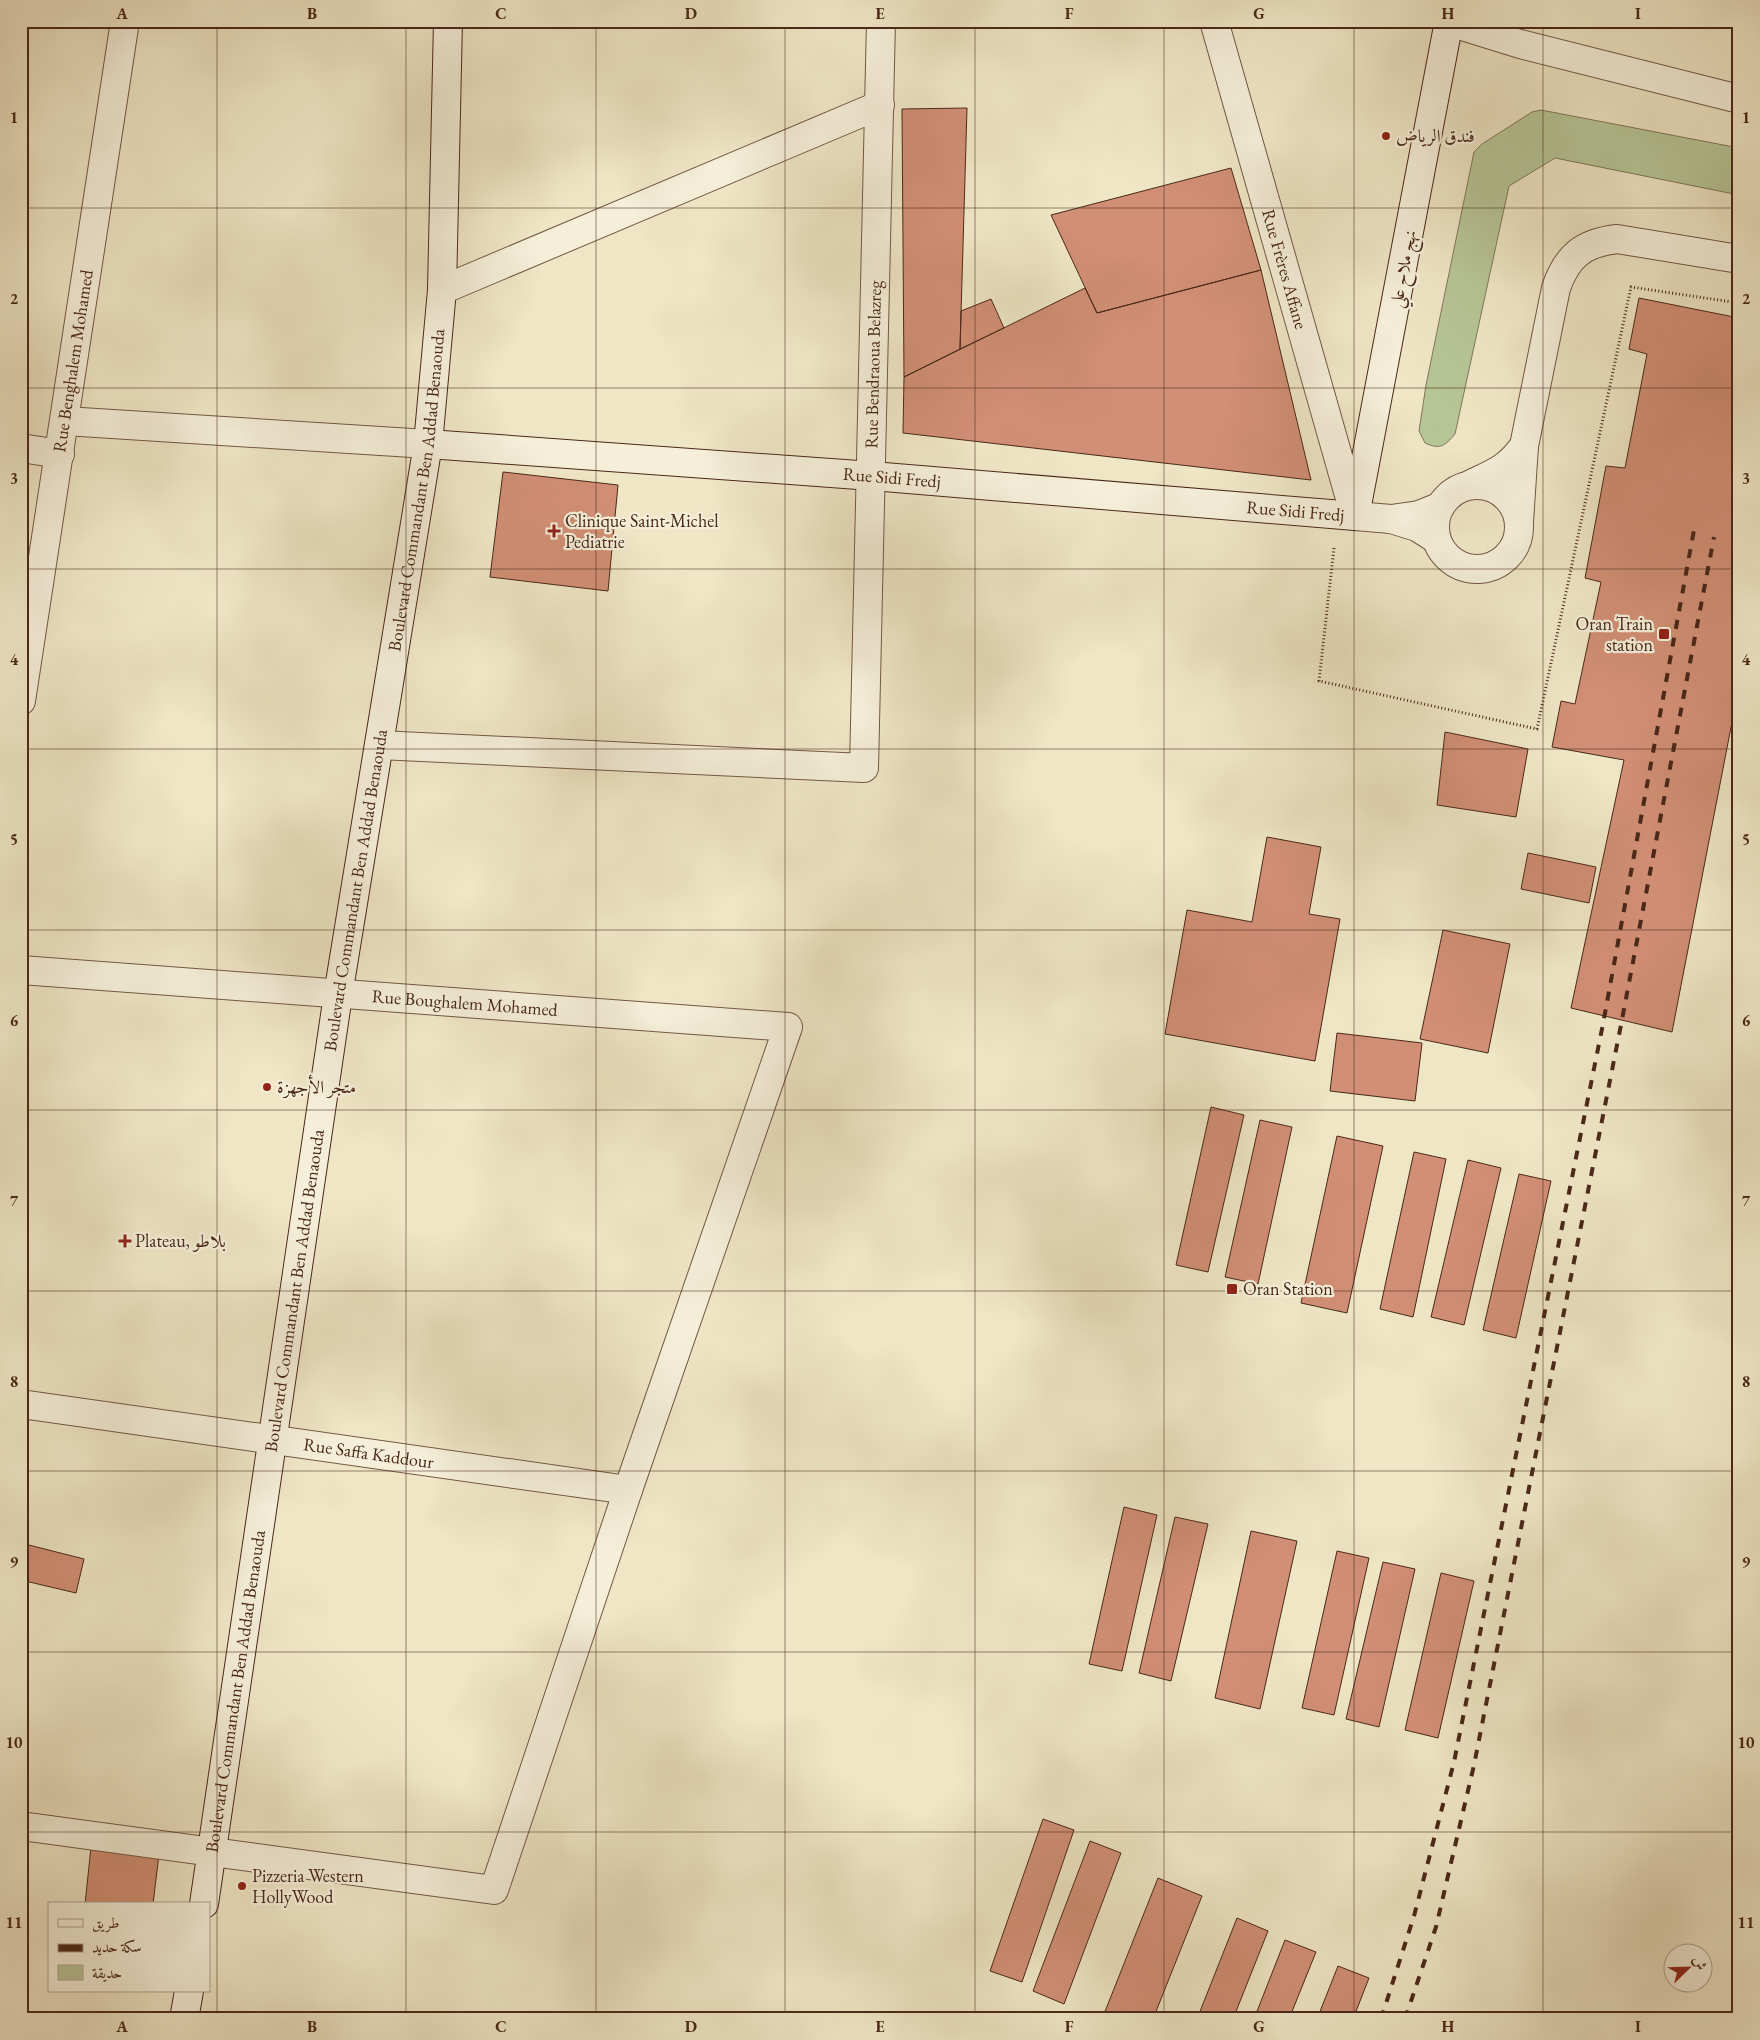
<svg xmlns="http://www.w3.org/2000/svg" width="1760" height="2040" font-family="'EB Garamond',Amiri,serif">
<rect width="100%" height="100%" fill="#efe6c6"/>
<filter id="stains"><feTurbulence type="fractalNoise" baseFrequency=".004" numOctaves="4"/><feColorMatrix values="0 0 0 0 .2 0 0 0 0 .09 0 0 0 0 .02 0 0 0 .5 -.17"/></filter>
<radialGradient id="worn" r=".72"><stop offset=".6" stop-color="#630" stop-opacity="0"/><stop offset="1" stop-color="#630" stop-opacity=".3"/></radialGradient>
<path fill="#b7c697" stroke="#807758" d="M1541 110 1739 148V195L1555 158 1509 186 1455 434C1445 446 1440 450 1425 443L1419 431 1426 385 1474 152 1482 144 1532 112Z"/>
<path fill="#d18f75" stroke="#4a2819" d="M967 108 960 349 904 377 902 109Z
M1231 168 1261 270 1097 313 1051 215Z
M1261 270 1311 480 903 433 904 377 1085 288 1097 313Z
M1639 298 1739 318V686L1672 1032 1571 1008 1624 760 1552 747 1561 701 1575 704 1601 582 1585 578 1606 466 1625 468 1647 354 1629 349Z
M991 299 1004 328 960 349 961 311Z
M503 472 618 485 608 591 490 577Z
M1445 732 1528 749 1516 817 1437 805Z
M1267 837 1321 847 1309 914 1340 919 1315 1061 1165 1034 1187 910 1252 922Z
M1528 853 1596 867 1589 903 1521 889Z
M1443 930 1510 944 1488 1053 1420 1039Z
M1337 1033 1422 1043 1415 1101 1330 1091Z
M1211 1107 1244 1115 1208 1272 1176 1265Z
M1260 1120 1292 1127 1258 1284 1225 1277Z
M1337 1136 1383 1146 1347 1313 1301 1303Z
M1414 1152 1446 1159 1413 1317 1380 1309Z
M1468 1160 1501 1168 1464 1325 1431 1317Z
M1519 1174 1551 1181 1516 1338 1483 1330Z
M1124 1507 1157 1515 1122 1671 1089 1664Z
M1175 1517 1208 1524 1171 1681 1139 1673Z
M1251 1531 1297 1541 1260 1709 1215 1698Z
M21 1543 84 1559 76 1593 21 1580Z
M1337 1551 1369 1558 1334 1715 1302 1708Z
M1383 1562 1415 1569 1379 1727 1346 1719Z
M1441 1573 1474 1581 1438 1738 1405 1730Z
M1043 1819 1074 1830 1022 1982 990 1971Z
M92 1838 160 1846 153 1904H85Z
M1090 1841 1121 1853 1064 2004 1033 1991Z
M1158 1878 1202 1896 1153 2019H1102Z
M1237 1918 1268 1931 1233 2019H1197Z
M1285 1940 1316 1952 1289 2019H1254Z
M1338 1966 1369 1978 1353 2019H1317Z"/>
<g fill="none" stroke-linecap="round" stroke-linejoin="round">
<g stroke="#735844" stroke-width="30">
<g id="street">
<path id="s1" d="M1214 21 1355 516 1391 519"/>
<path d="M1449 22 1520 44 1739 99"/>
<path d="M442 290 880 105"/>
<path d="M65 421 428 444"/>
<path d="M1524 446 1556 288C1567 256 1583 243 1617 239L1739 259"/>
<path d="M21 448 60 454"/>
<path d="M1471 484C1496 472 1507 469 1524 446L1519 522"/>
<circle cx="1477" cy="527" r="42"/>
<path d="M1436 539 1417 527 1391 519 1419 515 1439 507"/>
<path id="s2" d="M21 701 125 21"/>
<path id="s3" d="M379 745 864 768 881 21"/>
<path id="s4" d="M21 970 788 1027 628 1490 494 1890 21 1826"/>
<path id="s5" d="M21 1404 628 1490"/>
</g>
</g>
<g stroke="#4a2819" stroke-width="30">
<g id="secondary">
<path id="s6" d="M428 444 872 476 1355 516 1449 21"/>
<path id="s7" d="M204 1904 338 995 428 444 442 290 448 21"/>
<path d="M184 2019 189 1991"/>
</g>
</g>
<path stroke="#4a2819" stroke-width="3" stroke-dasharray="1 2.5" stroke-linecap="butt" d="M1334 548 1319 681 1537 729 1631 287 1739 303"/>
<use href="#street" stroke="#f5efda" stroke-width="28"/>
<use href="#secondary" stroke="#f5efda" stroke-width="28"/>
<path stroke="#4a2819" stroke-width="4" stroke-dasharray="9 9" stroke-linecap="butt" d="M1381 2019 1414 1916 1454 1762 1603 1024 1694 530
M1405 2019 1436 1927 1474 1765 1620 1030 1714 537"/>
</g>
<path fill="none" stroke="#4a2819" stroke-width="1" stroke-opacity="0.55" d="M217 21V2019M406 21V2019M596 21V2019M785 21V2019M975 21V2019M1164 21V2019M1354 21V2019M1543 21V2019M21 208H1739M21 388H1739M21 569H1739M21 749H1739M21 930H1739M21 1110H1739M21 1291H1739M21 1471H1739M21 1652H1739M21 1832H1739"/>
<g fill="#8f2418" stroke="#f5efda" stroke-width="2">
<circle cx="1386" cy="136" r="5"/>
<path d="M551.5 523.5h5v5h5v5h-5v5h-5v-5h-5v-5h5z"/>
<rect x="1658" y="628" width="12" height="12" rx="2.5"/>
<circle cx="267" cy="1087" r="5"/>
<path d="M122.5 1233.5h5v5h5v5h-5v5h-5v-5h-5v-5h5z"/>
<rect x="1226" y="1283" width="12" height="12" rx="2.5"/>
<circle cx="242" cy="1886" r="5"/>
</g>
<g text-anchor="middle" stroke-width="4.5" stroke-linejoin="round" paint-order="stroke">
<g font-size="18" fill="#4a2819" stroke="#f5efda" text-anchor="start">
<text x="1396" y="142">فندق الرياض</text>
<text x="565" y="527">Clinique Saint-Michel<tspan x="565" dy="21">Pediatrie</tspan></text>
<text x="1653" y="630" text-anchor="end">Oran Train<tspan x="1653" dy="21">station</tspan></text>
<text x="277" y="1093">متجر الأجهزة</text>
<text x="135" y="1247">Plateau, بلاطو</text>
<text x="1243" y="1295">Oran Station</text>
<text x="252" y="1882">Pizzeria Western<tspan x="252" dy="21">HollyWood</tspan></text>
</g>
<g font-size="18" fill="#4a2819" stroke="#f5efda">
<text dy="6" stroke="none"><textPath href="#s1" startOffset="258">Rue Frères Affane</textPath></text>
<text transform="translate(1403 269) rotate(-79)" y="6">نهج ملاح علي</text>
<text dy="6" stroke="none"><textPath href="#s2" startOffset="344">Rue Benghalem Mohamed</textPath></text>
<text dy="6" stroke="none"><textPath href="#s3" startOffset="889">Rue Bendraoua Belazreg</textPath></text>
<text dy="6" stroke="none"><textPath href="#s6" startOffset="465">Rue Sidi Fredj</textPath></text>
<text dy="6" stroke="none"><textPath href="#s7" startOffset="1430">Boulevard Commandant Ben Addad Benaouda</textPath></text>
<text dy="6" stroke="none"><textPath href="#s6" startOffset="870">Rue Sidi Fredj</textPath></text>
<text dy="6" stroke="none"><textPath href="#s7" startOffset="1025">Boulevard Commandant Ben Addad Benaouda</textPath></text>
<text dy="6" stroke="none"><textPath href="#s4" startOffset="445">Rue Boughalem Mohamed</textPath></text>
<text dy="6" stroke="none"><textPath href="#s7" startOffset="620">Boulevard Commandant Ben Addad Benaouda</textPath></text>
<text dy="6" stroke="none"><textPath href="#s5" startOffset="351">Rue Saffa Kaddour</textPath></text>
<text dy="6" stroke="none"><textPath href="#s7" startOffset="215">Boulevard Commandant Ben Addad Benaouda</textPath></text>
</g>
</g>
<rect width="1760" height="2040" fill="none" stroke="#efe6c6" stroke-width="55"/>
<rect x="48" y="1902" width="162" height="90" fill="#f5efda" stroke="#b19f8d"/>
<rect x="58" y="1919" width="25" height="8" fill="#f5efda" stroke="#b19f8d"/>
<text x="92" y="1928" font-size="15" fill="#4a2819">طريق</text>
<rect x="58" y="1944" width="25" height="8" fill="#4a2819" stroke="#b19f8d"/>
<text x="92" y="1952" font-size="15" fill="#4a2819">سكة حديد</text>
<rect x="58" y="1965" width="25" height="15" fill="#b7c697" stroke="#b19f8d"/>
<text x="92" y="1978" font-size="15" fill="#4a2819">حديقة</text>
<g transform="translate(1688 1968) rotate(67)"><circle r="24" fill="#f5efda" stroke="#b19f8d"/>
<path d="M0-4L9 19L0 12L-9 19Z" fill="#8f2418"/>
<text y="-8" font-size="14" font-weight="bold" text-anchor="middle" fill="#4a2819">ش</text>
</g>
<rect x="28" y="28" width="1704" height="1984" fill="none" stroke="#4a2819" stroke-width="2"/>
<g font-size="16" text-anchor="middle" font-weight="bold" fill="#4a2819">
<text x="122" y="19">A</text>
<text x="312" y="19">B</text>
<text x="501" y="19">C</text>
<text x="691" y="19">D</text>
<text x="880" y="19">E</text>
<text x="1069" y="19">F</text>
<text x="1259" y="19">G</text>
<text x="1448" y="19">H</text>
<text x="1638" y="19">I</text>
<text x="14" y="123">1</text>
<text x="1746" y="123">1</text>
<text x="14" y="304">2</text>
<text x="1746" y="304">2</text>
<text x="14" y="484">3</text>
<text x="1746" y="484">3</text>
<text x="14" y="665">4</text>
<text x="1746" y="665">4</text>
<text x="14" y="845">5</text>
<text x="1746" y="845">5</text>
<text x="14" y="1026">6</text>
<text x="1746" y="1026">6</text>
<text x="14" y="1206">7</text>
<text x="1746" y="1206">7</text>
<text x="14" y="1387">8</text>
<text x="1746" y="1387">8</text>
<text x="14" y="1567">9</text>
<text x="1746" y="1567">9</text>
<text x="14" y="1748">10</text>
<text x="1746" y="1748">10</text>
<text x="14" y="1928">11</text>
<text x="1746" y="1928">11</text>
<text x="122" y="2032">A</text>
<text x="312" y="2032">B</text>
<text x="501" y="2032">C</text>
<text x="691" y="2032">D</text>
<text x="880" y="2032">E</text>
<text x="1069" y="2032">F</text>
<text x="1259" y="2032">G</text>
<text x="1448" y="2032">H</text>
<text x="1638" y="2032">I</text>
</g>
<rect width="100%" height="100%" filter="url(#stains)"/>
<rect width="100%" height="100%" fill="url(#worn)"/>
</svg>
